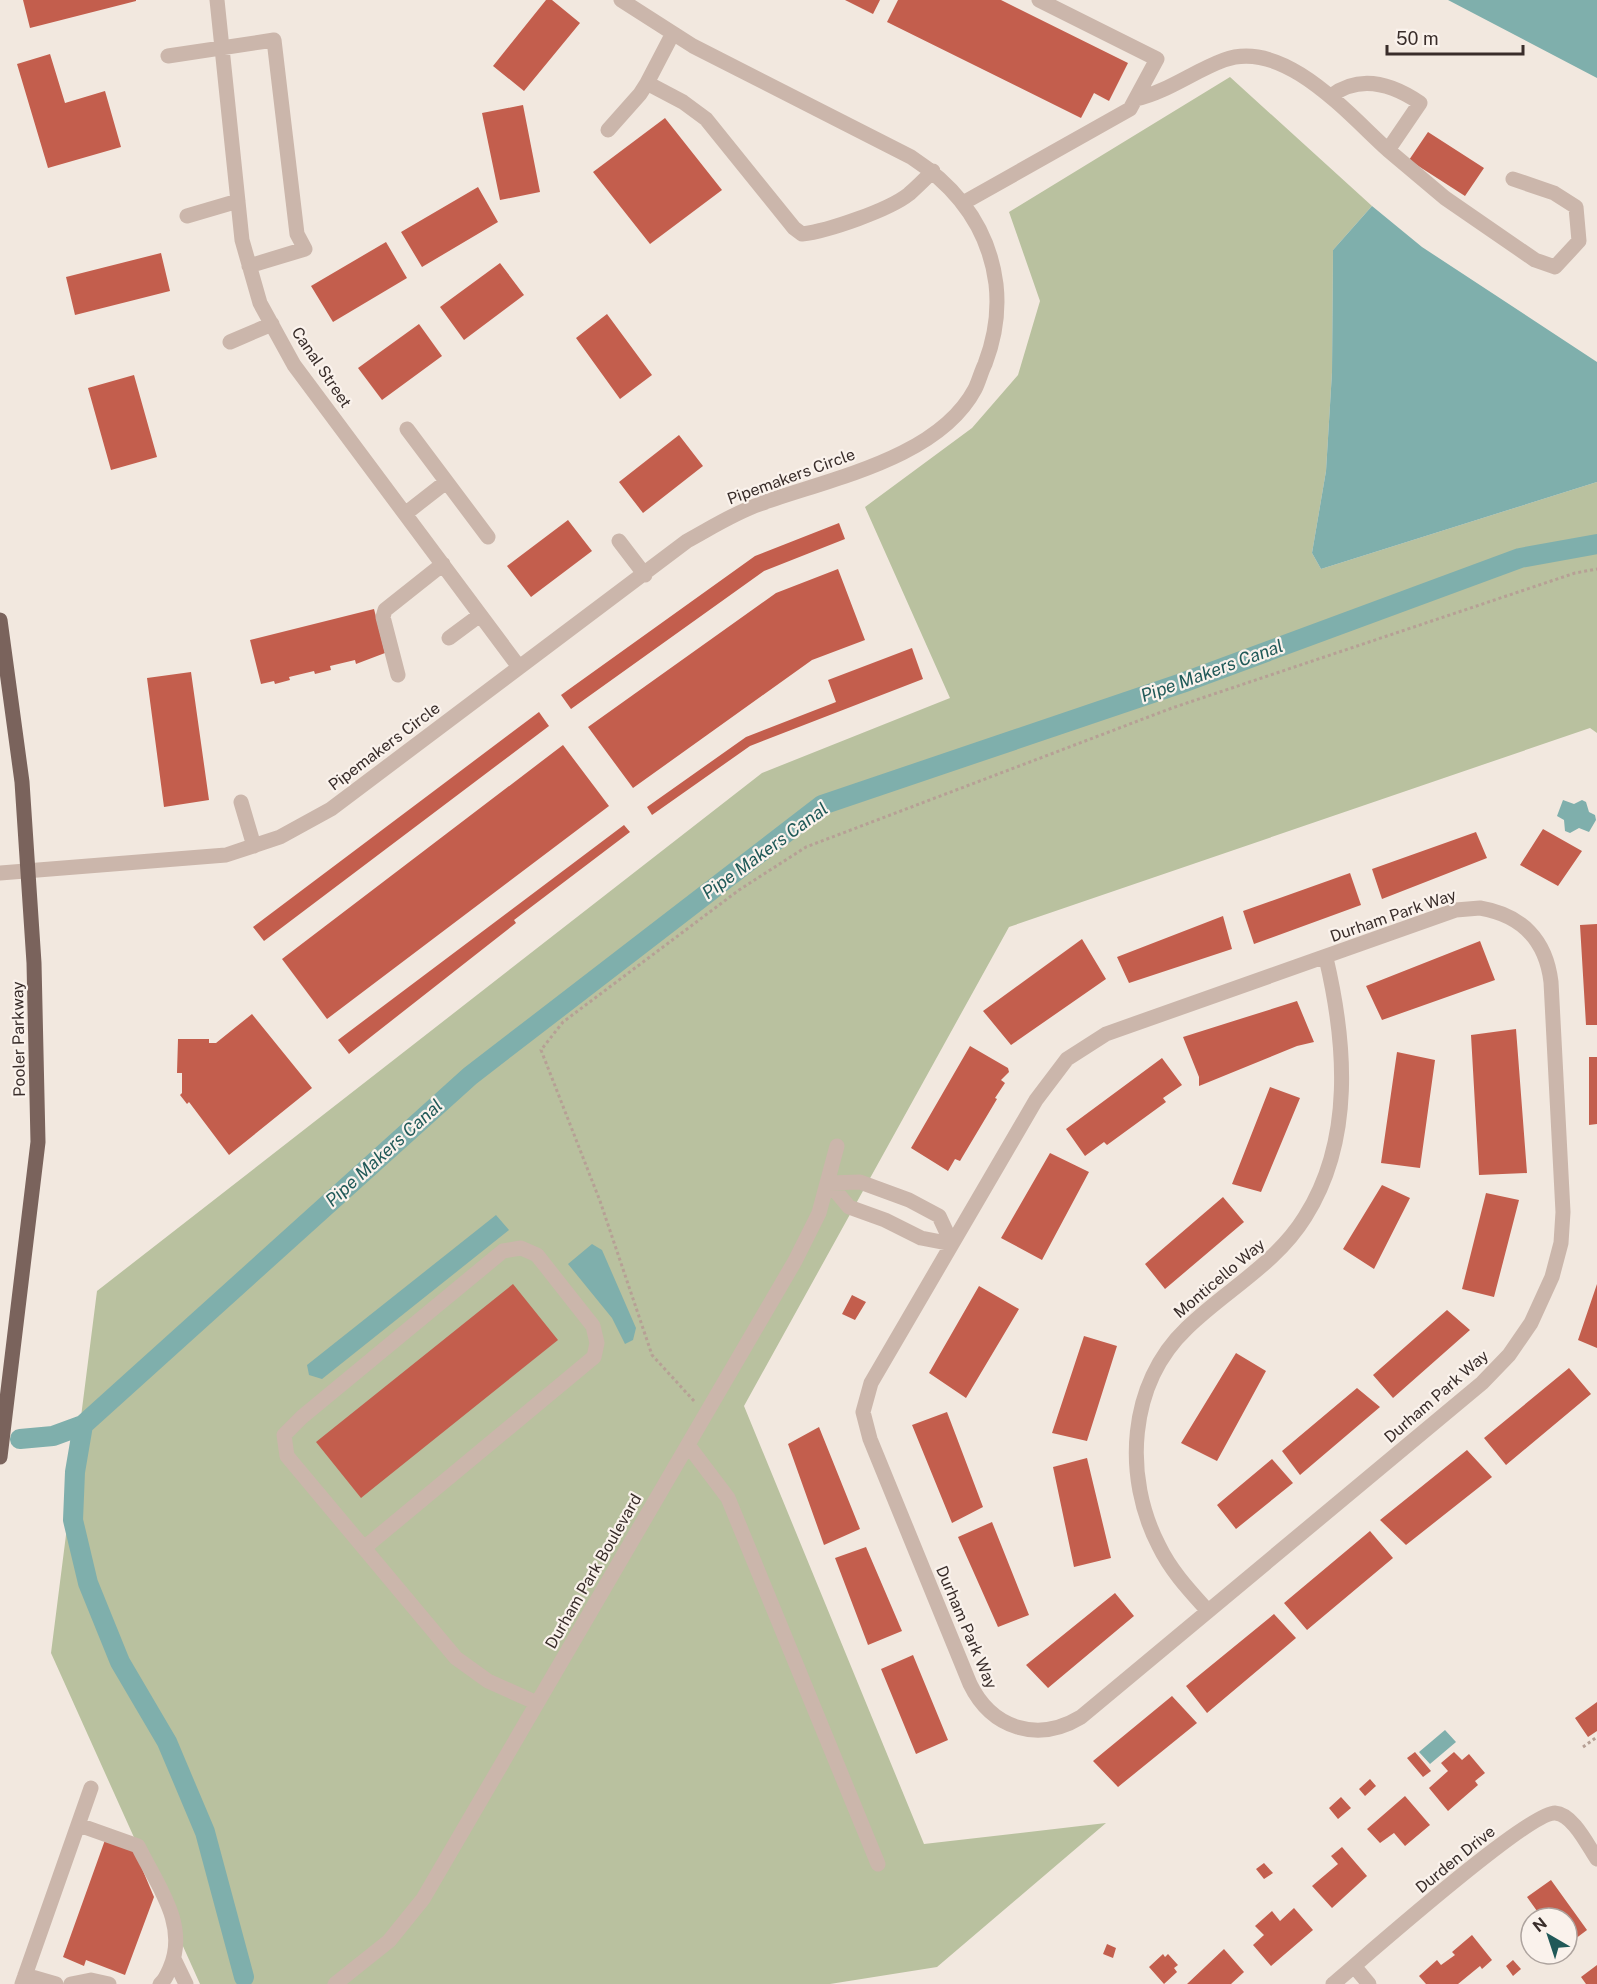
<svg xmlns="http://www.w3.org/2000/svg" width="1597" height="1984" font-family="'Public Sans',sans-serif">
<rect width="100%" height="100%" fill="#f2e8df"/>
<path fill="#b9c19f" d="M1230 77 1372 206 1333 250 1332 372 1326 471 1312 553 1321 569 1597 482V733L1590 728 1009 927 744 1406 924 1844 1106 1823 937 1967 830 1984H200L51 1653 97 1291 762 773 950 698 865 507 972 428 1018 375 1040 301 1009 212Z"/>
<path fill="#7fafac" d="M1448 0H1597V78Z
M1372 206 1422 247 1597 362V482L1321 569 1312 553 1326 471 1332 372 1333 250Z
M1563 800 1574 804 1582 800 1586 802 1589 812 1595 815 1596 820 1589 832 1579 828 1570 833 1565 831 1564 820 1557 816Z
M496 1215 509 1230 322 1379 309 1375 307 1365Z
M592 1244 602 1250 636 1328 633 1340 625 1344 612 1318 568 1264Z
M1445 1730 1456 1742 1430 1764 1419 1752Z"/>
<g fill="none" stroke-linecap="round" stroke-linejoin="round">
<path stroke="#7fafac" stroke-width="20" d="M83 1425 75 1472 73 1520 88 1583 120 1662 167 1742 205 1832 244 1977
M20 1439 53 1436 83 1425 470 1076 822 805 1182 683 1520 558 1597 544"/>
</g>
<path fill="#c35e4d" d="M23 0H136V1L30 28Z
M546 0H552L580 23 524 91 493 66Z
M845 0H880L873 14Z
M898 0H1001L1128 63 1109 101 1094 93 1081 118 887 22Z
M50 54 65 103 105 91 121 147 48 168 17 64Z
M523 105 540 192 500 200 482 113Z
M665 118 722 190 650 244 593 172Z
M1428 132 1484 168 1465 196 1409 160Z
M478 187 498 222 422 267 401 232Z
M386 242 407 278 333 322 311 286Z
M161 253 170 291 75 315 66 277Z
M500 263 524 295 464 340 440 307Z
M607 314 652 375 620 399 576 338Z
M419 324 442 356 382 400 358 368Z
M134 375 157 457 111 470 88 388Z
M679 435 703 466 643 513 619 482Z
M568 520 592 551 531 597 507 566Z
M839 523 845 539 764 571 571 709 561 695 755 556Z
M838 569 865 640 812 660 633 788 588 727 776 593Z
M374 609 385 653 356 664 355 660 330 666 331 670 315 674 314 671 289 677 290 680 275 684 274 681 261 684 250 640Z
M912 648 923 679 750 746 652 815 647 807 746 737 836 702 828 680Z
M191 672 209 800 164 807 147 678Z
M539 712 549 726 264 941 253 927Z
M563 745 609 806 327 1019 282 959Z
M624 825 630 832 514 920 516 923 349 1054 338 1040Z
M1543 829 1582 851 1558 886 1520 865Z
M1476 832 1487 858 1382 899 1372 869Z
M1350 873 1361 905 1254 944 1243 911Z
M1223 916 1232 949 1129 983 1117 957Z
M1597 924V1025H1586L1580 925Z
M1082 939 1106 979 1011 1045 983 1011Z
M1480 941 1495 980 1382 1020 1366 986Z
M1297 1001 1314 1042 1297 1046 1199 1086V1077L1183 1037Z
M252 1014 312 1088 229 1155 189 1102 187 1104 180 1095 182 1093V1073H177L178 1039H209V1043H216Z
M1516 1029 1527 1173 1479 1175 1471 1035Z
M970 1046 1008 1068 1009 1072 1001 1080 1005 1083 995 1098 997 1099 960 1161 955 1159 948 1171 911 1148Z
M1397 1052 1435 1060 1420 1168 1381 1163Z
M1589 1057H1597V1124L1589 1125Z
M1162 1058 1182 1085 1163 1098 1166 1102 1107 1145 1104 1142 1085 1156 1066 1129Z
M1270 1087 1300 1098 1261 1192 1232 1184Z
M1050 1153 1089 1172 1042 1260 1001 1238Z
M1382 1185 1410 1198 1374 1269 1343 1249Z
M1486 1193 1519 1200 1494 1297 1462 1289Z
M1223 1197 1244 1222 1165 1289 1145 1264Z
M513 1284 558 1340 361 1498 316 1442Z
M1597 1284V1348L1578 1340Z
M979 1286 1019 1309 966 1398 929 1373Z
M852 1295 866 1302 855 1320 842 1314Z
M1447 1310 1470 1330 1393 1398 1373 1375Z
M1084 1336 1117 1346 1087 1441 1052 1433Z
M1236 1353 1266 1371 1217 1461 1181 1443Z
M1569 1368 1591 1394 1506 1465 1484 1438Z
M1357 1388 1380 1407 1300 1475 1282 1451Z
M947 1412 983 1507 952 1523 912 1425Z
M819 1427 860 1529 824 1545 788 1444Z
M1467 1450 1492 1477 1406 1545 1380 1520Z
M1087 1458 1111 1558 1074 1567 1053 1467Z
M1272 1459 1293 1483 1236 1529 1217 1505Z
M992 1522 1029 1615 998 1627 958 1537Z
M1370 1531 1393 1558 1307 1630 1284 1603Z
M866 1547 902 1631 868 1645 835 1558Z
M1115 1593 1134 1616 1048 1688 1026 1665Z
M1274 1614 1296 1638 1207 1713 1186 1686Z
M913 1655 948 1740 916 1754 881 1669Z
M1172 1696 1197 1723 1118 1787 1093 1761Z
M1597 1702V1731L1588 1737 1575 1718Z
M1415 1752 1431 1771 1423 1777 1407 1758Z
M1454 1752 1462 1760 1469 1754 1485 1773 1475 1781 1478 1785 1448 1811 1429 1788 1448 1771 1441 1763Z
M1370 1779 1376 1786 1365 1796 1359 1789Z
M1405 1796 1430 1825 1405 1846 1394 1833 1380 1843 1367 1829Z
M1341 1797 1351 1808 1338 1819 1329 1808Z
M105 1840 135 1852 154 1897 125 1975 86 1960 84 1966 63 1957Z
M1342 1847 1367 1876 1332 1908 1312 1886 1338 1864 1331 1856Z
M1264 1863 1273 1873 1264 1879 1256 1869Z
M1551 1880 1587 1930 1567 1945V1918H1542L1527 1897Z
M1294 1908 1313 1930 1271 1966 1253 1945 1264 1935 1255 1926 1272 1911 1280 1921Z
M1472 1935 1492 1960 1482 1969 1480 1966 1458 1984H1426L1419 1976 1437 1960 1441 1965 1455 1955 1452 1952Z
M1107 1944 1116 1948 1113 1958 1103 1954Z
M1224 1949 1244 1972 1231 1984H1187Z
M1163 1954 1165 1957 1168 1954 1178 1965 1174 1968 1177 1972 1164 1984 1149 1967Z
M1513 1960 1521 1969 1513 1976 1506 1966Z
M1597 1965V1984H1586L1581 1977Z"/>
<g fill="none" stroke-linecap="round" stroke-linejoin="round">
<path stroke="#b6a095" stroke-width="3" stroke-dasharray="3 3" stroke-linecap="butt" d="M694 1401 652 1355 600 1201 541 1050 563 1022 739 890 806 847 1172 708 1575 573 1597 569
M1583 1747 1597 1737"/>
<path stroke="#cbb6ab" stroke-width="15" d="M217 0 242 240 260 303 294 365 519 667
M672 35 647 83 683 102 706 119 794 228 802 234C828 231 889 210 909 194 917 187 925 179 933 171
M168 56 274 40 297 234 305 249 249 266
M1136 99C1167 92 1194 71 1224 60 1284 38 1348 114 1388 150L1420 103C1392 84 1360 74 1331 96
M608 130 640 94 647 83
M1388 150 1445 198 1535 260 1555 267 1579 241 1576 207 1554 193 1513 179
M963 203 1130 109 1157 59 1039 0
M187 216 238 201
M230 342 272 324
M407 429 488 537
M405 514 446 482
M619 541 645 575
M449 638 480 615
M398 675 383 617 385 610 443 564
M241 802 254 846
M0 873 226 855 280 837 331 809 687 541C711 528 734 513 760 504 828 479 938 459 975 389 979 381 981 372 985 364 995 338 999 311 996 284 989 229 957 187 911 157L693 46 621 0
M1480 908C1522 915 1546 940 1551 982L1563 1212 1561 1243 1552 1277 1531 1323 1509 1355 1482 1383 1081 1717C1038 1743 992 1729 970 1684L870 1439 863 1412 871 1383 1036 1100 1067 1059 1106 1034 1456 910Z
M829 1183 860 1182 909 1200 939 1216 952 1244
M829 1183 849 1207 885 1220 921 1238 952 1244
M688 1445 728 1498 878 1864
M364 1548 594 1357 597 1343 593 1326 537 1255 521 1248 503 1251 302 1417 284 1435 287 1456 456 1658 488 1681 537 1703
M1208 1611C1190 1591 1171 1571 1159 1546 1123 1477 1128 1384 1187 1328 1226 1290 1276 1264 1305 1217 1354 1140 1346 1043 1326 958
M79 1825 138 1846C157 1885 189 1925 170 1968 167 1975 165 1980 160 1984
M174 1959 186 1984
M1354 1966 1369 1984
M25 1975 56 1984
M22 1984 91 1788
M71 1984 91 1980 109 1984
M335 1984 389 1941 423 1899 795 1261 819 1213 837 1146
M1333 1984C1364 1958 1528 1812 1555 1813 1573 1814 1588 1846 1597 1859"/>
<path stroke="#7a635c" stroke-width="15" d="M0 620 22 782 34 963 38 1142 0 1457"/>
</g>
<g text-anchor="middle" stroke-width="4.5" stroke-linejoin="round" paint-order="stroke">
<g font-size="16" fill="#392d2a" stroke="#faf2ec">
<text transform="translate(322 367) rotate(56)" y="6">Canal Street</text>
<text transform="translate(791 476) rotate(-20)" y="6">Pipemakers Circle</text>
<text transform="translate(384 746) rotate(-37)" y="6">Pipemakers Circle</text>
<text transform="translate(1393 915) rotate(-19)" y="6">Durham Park Way</text>
<text transform="translate(18 1039) rotate(-91)" y="6">Pooler Parkway</text>
<text transform="translate(1219 1278) rotate(-40)" y="6">Monticello Way</text>
<text transform="translate(1436 1396) rotate(-41)" y="6">Durham Park Way</text>
<text transform="translate(593 1571) rotate(-60)" y="6">Durham Park Boulevard</text>
<text transform="translate(967 1627) rotate(67)" y="6">Durham Park Way</text>
<text transform="translate(1455 1859) rotate(-39)" y="6">Durden Drive</text>
</g>
<g font-size="18" font-style="italic" fill="#205958" stroke="#faf2ec">
<text transform="translate(1212 671) rotate(-20)" y="6">Pipe Makers Canal</text>
<text transform="translate(765 851) rotate(-36)" y="6">Pipe Makers Canal</text>
<text transform="translate(384 1153) rotate(-42)" y="6">Pipe Makers Canal</text>
</g>
</g>
<g transform="translate(1549 1936) rotate(321)"><circle r="28" fill="#faf2ec" stroke="#ada39e" stroke-width="1.5"/>
<path d="M0-4.5L10 22L0 15L-10 22Z" fill="#205958"/>
<text y="-9" font-size="16" font-weight="bold" text-anchor="middle" fill="#392d2a">N</text>
</g>
<path d="M1387 45v9h136v-9" fill="none" stroke="#392d2a" stroke-width="3"/>
<text x="1396" y="45" font-size="18" fill="#392d2a" stroke="#faf2ec" stroke-width="4.5" paint-order="stroke">50 m</text>
</svg>
